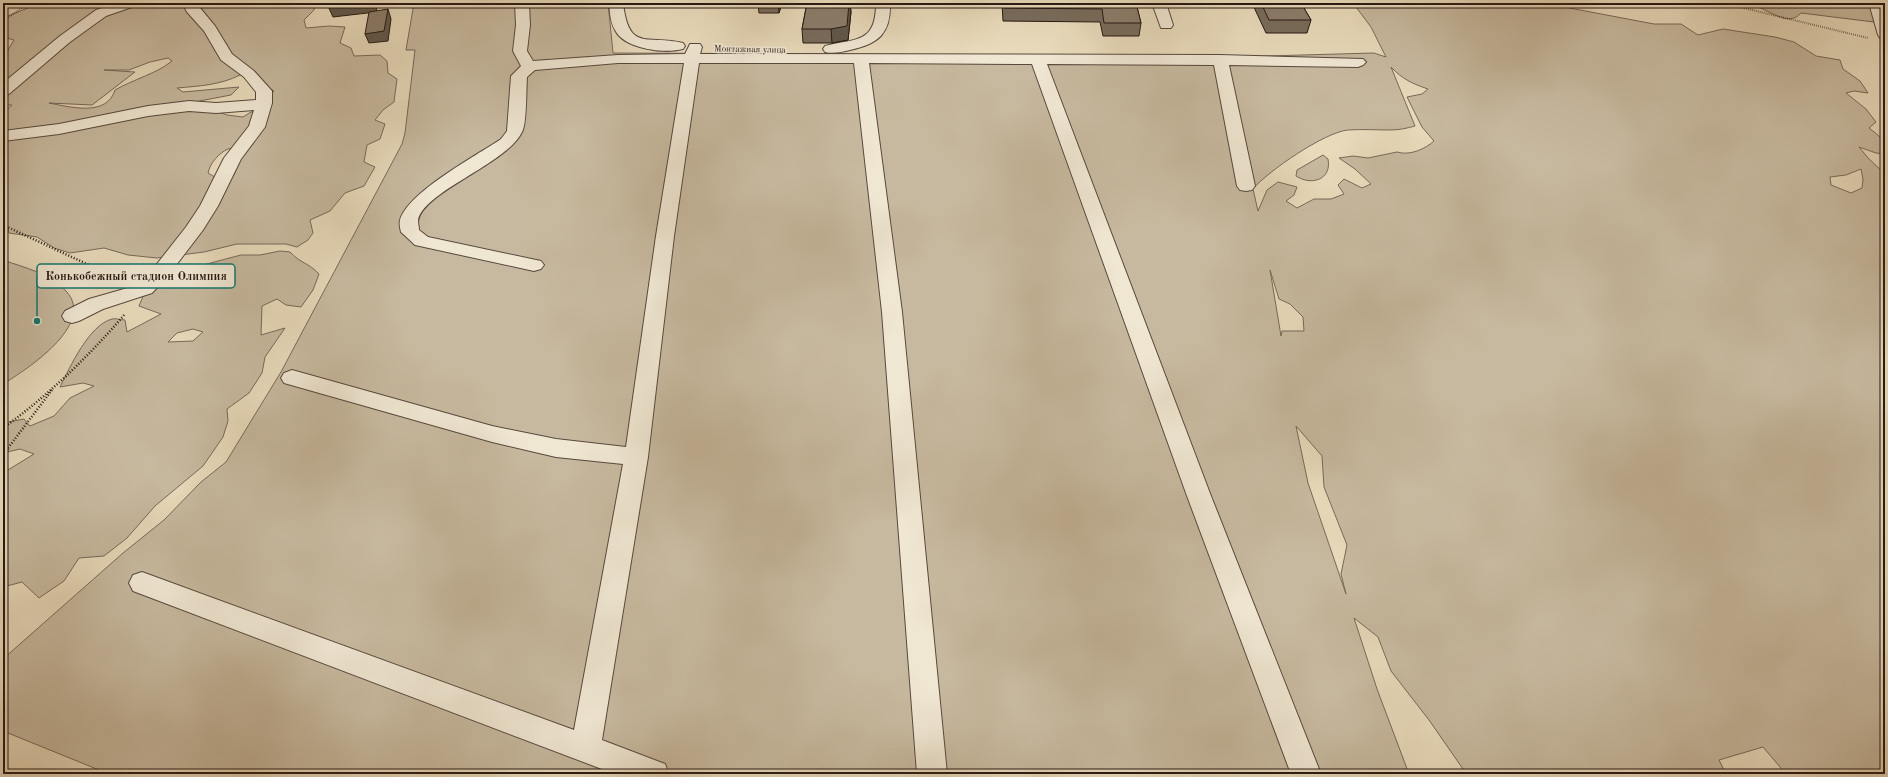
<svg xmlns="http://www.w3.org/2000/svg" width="1888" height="777" font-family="'Old Standard TT',serif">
<rect width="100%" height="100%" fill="#e8dabb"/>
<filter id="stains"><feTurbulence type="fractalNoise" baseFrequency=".005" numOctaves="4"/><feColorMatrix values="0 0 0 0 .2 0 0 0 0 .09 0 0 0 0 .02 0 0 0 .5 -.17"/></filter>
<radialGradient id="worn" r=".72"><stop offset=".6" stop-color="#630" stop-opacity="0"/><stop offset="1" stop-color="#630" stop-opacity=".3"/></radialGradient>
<path fill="#c7b99f" stroke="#77695a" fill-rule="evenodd" d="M40 3H316L314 10 304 20 306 28 329 26 345 27 340 43 351 48 354 56 380 55 387 61 388 73 397 79 394 102 383 110 375 120 385 124 380 139 367 145 364 162 375 167 364 186 345 193 330 211 310 220 313 233 308 240 297 247 286 244H237L204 252 157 258 128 255 104 248 70 253 54 248 37 237 9 233 7 224H3V113L12 105H3V91L12 79 3 78V58L14 40 3 37V18ZM168 58 172 61C156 74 134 79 115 90 107 117 70 107 49 103L92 105 135 72 104 70H129L150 62ZM240 75H255L257 81 274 91 267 99 264 110 251 112 243 117 227 115 194 102 231 95 239 87 183 92 177 88C200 86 220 85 240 75ZM241 148 236 156 238 165 234 175 218 179 208 173C210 163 219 153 228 149 232 148 237 148 241 148Z
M414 3H608L613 53 1266 56 1374 53 1386 57 1371 27 1353 3H1520L1533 6H1559L1654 24H1681L1698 35 1723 29 1775 37 1794 42 1816 56 1840 60 1843 69 1860 81 1868 93 1854 91 1846 93 1866 109 1876 122 1869 128C1880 137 1885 138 1885 154L1876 153 1859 147 1869 159 1885 174V774H1786L1763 747 1719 760 1726 774H1470L1463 769 1429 720 1391 671 1378 637 1354 618 1377 689 1409 774H109L3 731V659L123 553 164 520 201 482 226 462 281 372 402 144 405 133 415 50H406ZM1391 67C1402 79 1413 84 1428 89L1422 94 1407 97 1422 127 1434 141C1425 149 1410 156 1397 152L1368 158 1353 156 1339 158 1355 169 1371 184 1362 188 1344 179 1338 185 1344 194 1331 199H1314L1297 208 1286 201 1294 195 1297 187 1278 182 1267 190 1258 211 1253 189C1268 171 1325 132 1348 130 1362 129 1377 130 1391 130 1399 130 1408 128 1415 126ZM1861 169 1863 179 1862 188 1851 193 1831 185 1830 177 1846 175ZM1270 270 1279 299 1290 304 1303 317 1304 331H1282L1281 336ZM1296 426 1322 456 1324 487 1347 545 1341 574 1346 594 1308 483Z
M1727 3H1876L1882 23 1801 13C1789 27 1772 12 1758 7 1749 4 1737 4 1727 3Z
M1323 155 1328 159C1332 180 1311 186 1296 176L1297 170Z
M280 251 290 252C300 263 309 263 319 274L313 290 301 307 286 305 277 299 262 306 261 335 285 328 265 357 262 373 249 393 227 409 228 421 223 437 203 466 155 506 127 538 104 556 79 558 64 581 39 598 22 582 3 587V473L34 454 20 449 3 453V423L24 419 30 426 54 416 70 398 94 386 83 383 60 387C70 367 89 325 112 319 116 318 121 320 125 320L127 332 161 314 139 306 144 294 165 275 241 255H260ZM193 329 203 332 193 341 168 342 177 333Z
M3 260C25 268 50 273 66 291 97 324 26 370 3 384Z"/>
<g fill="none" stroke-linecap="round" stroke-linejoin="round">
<g stroke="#57493e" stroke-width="2">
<path id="minor" d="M117 3H137L135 6 106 16 70 42 9 94 3 96V83L60 36 96 10Z
M182 3H196L215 26 232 54 254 71 272 91V103L265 127 241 159 218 206 203 230 167 277 152 293 103 309 79 321 72 323 65 321 62 316 65 311 89 299 138 285 153 269 186 227 200 206 224 158 249 126 254 110 216 113 189 111 148 116 59 134 3 141V131L59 124 148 106 189 101 216 103 256 100V92L244 77 221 60 204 31 187 12Z
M515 3H529L530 25 527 51 533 61 618 55 685 54 690 44H700L702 47 700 54 1220 55 1363 59 1366 62 1363 65 1358 67 1229 65 1255 186 1252 190 1246 191 1240 190 1237 186 1214 65 1047 64 1211 496 1321 774H1291L1187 496 1032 64 869 63 902 312 947 774H917L882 312 854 63H699L674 236 648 457 602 740 665 764 669 774H615L133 591 129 583 133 575 142 572 574 730 623 464 556 457 492 442 284 383 281 378 284 373 292 370 492 426 556 439 626 447 656 236 684 63H618L535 70 527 77C526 89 527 124 522 132 507 164 422 192 418 221 418 223 419 227 419 230L428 237 541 261 544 265 541 269 534 271 415 245 401 232C400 228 399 223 400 220 408 192 476 156 501 139L507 131 511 76 521 66 513 51 516 25Z
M609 3H623C629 53 647 34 683 43L685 46 683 49C665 54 624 49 615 30 610 22 610 12 609 3Z
M876 3H890C891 33 879 44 850 50 842 52 833 54 825 52L823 49 825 46C856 38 876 44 876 3Z
M1152 3H1166L1173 25 1171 28H1161Z
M1869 3H1883L1885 10V39L1880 38 1878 35Z"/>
</g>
<path stroke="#271914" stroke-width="2" stroke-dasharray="0.5 1.5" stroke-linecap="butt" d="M1723 3 1868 38
M3 21 29 3"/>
<path stroke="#271914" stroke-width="2.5" stroke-dasharray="1 2" stroke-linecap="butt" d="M3 225 91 266 105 275 109 282
M3 428C49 395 88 357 125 314
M8 448 52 390"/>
<path stroke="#271914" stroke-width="3" stroke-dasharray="1 2.5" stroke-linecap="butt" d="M3 455 9 447"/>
<use href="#minor" fill="#f0e7d3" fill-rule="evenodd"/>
</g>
<path fill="#786c5c" stroke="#271914" d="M758 3H782L779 13H759Z
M807 3H850L851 12 848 40 832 43H803L802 29Z
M1002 3H1136L1141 23 1139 36H1103L1100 22 1003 21Z
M1252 3H1301L1311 20 1307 33H1266Z"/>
<path fill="#61584b" stroke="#271914" d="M340 3H378L376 12 333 17 327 4Z
M778 3H782L779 13Z
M849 3H850L851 12 848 40 832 43 831 29Z
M388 9 391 19 388 41 369 43 365 34Z"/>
<path fill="#8b7d6b" stroke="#271914" d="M328 3H340L327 4Z
M807 3H849L847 26 831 29H802Z
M1004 3H1136L1141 23H1104L1102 9 1004 8Z
M1261 3H1301L1311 20H1269Z
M388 9 384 31 365 34 369 12Z"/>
<g text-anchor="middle" stroke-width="3.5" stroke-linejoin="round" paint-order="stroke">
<g font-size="9" fill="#271914" stroke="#f0e7d3">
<text transform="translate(750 49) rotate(1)" y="3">Монтажная улица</text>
</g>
</g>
<path fill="none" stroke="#0f766e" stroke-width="1.5" d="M37 321L37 276"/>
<circle fill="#0f766e" stroke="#f0e7d3" stroke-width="1.5" cx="37" cy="321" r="4"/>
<rect fill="#f0e7d3" stroke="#0f766e" stroke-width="1.5" x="37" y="264" width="198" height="24" rx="4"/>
<g font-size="12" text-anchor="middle" font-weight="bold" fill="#271914">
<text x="136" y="280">Конькобежный стадион Олимпия</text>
</g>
<rect width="1888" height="777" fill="none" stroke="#e8dabb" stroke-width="16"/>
<rect x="4" y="4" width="1880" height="769" fill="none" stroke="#271914" stroke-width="2"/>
<rect x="8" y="8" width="1872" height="761" fill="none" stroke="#271914"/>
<rect width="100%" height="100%" filter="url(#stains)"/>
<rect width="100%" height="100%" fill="url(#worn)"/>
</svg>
